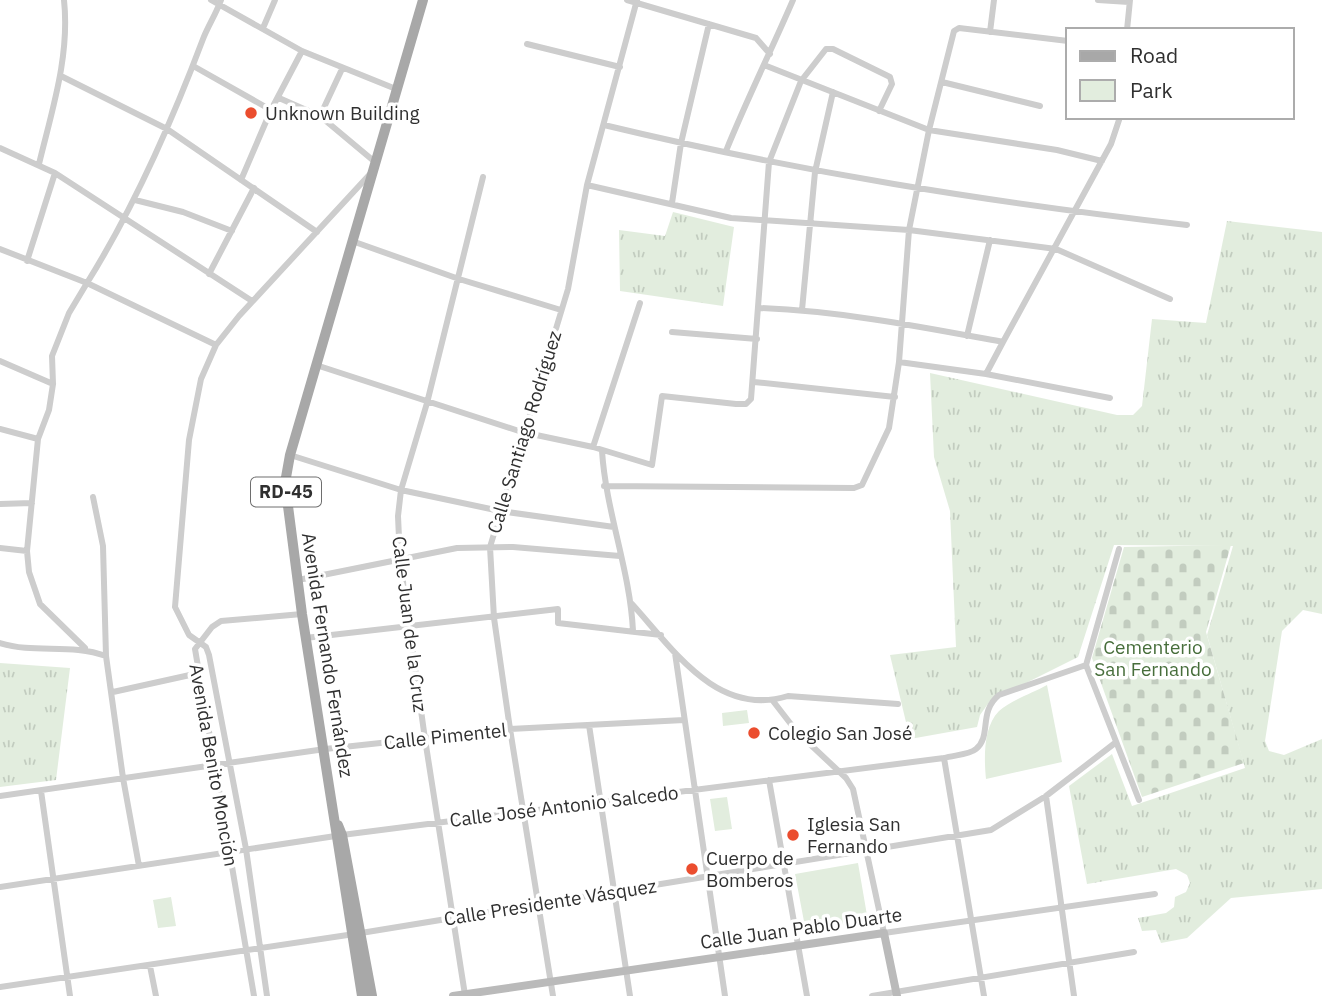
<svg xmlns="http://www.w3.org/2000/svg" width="1322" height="996" font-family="'IBM Plex Sans',sans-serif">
<defs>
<pattern id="grass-tufts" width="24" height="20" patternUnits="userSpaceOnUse" patternTransform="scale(1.75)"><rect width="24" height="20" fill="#e2edde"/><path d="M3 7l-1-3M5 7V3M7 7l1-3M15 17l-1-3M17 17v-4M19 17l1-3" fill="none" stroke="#c2ccbf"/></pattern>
<pattern id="cemetery-stones" width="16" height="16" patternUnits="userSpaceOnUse" patternTransform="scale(1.75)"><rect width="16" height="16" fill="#e2edde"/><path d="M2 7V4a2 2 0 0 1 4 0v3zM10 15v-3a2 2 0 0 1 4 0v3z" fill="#c2ccbf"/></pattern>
</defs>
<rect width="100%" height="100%" fill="#fff"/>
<path fill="url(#grass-tufts)" d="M673 212 734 227 723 306 620 291 619 230 665 236Z
M1227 221 1322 232V614L1303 610 1282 631 1265 741 1269 751 1284 755 1322 739V889L1231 898 1187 938 1161 943 1156 930 1142 931 1138 918 1166 913 1174 907 1175 897 1186 892 1190 883 1187 875 1176 869 1087 884 1069 786 1112 754 1132 806 1245 768 1207 635 1233 546 1114 545 1078 657 990 701 980 715 977 727 910 739 890 655 956 647 950 511 934 457 930 373 1117 415H1133L1142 406 1152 319 1206 323Z
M0 663 70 668 56 780 0 787Z"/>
<path fill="url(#cemetery-stones)" d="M1231 545 1206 632 1244 763 1142 797 1092 658 1124 547Z"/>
<path fill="#e2edde" d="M1047 685 1062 762 986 779C984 759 983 727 999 711 1011 700 1033 693 1047 685Z
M747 710 749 723 723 726 722 713Z
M727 797 732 829 715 831 710 799Z
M858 863 868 921 806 932 795 874Z
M171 897 176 926 158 928 153 900Z"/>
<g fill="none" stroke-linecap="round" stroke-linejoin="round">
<path stroke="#cdcdcd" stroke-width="6" d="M211 0 302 51 396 89
M627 0 756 38 770 54
M1098 0 1129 2
M263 28 275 0
M1127 30 1130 0
M990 32 994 0
M527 44 620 67
M764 65 929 130 1057 150 1102 161
M195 67 271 110
M61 76 167 129 317 232
M942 82 1040 106
M279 98 320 116 375 162
M320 116 342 69
M604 125C799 172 988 202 1187 225
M0 148 55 173 252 301
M726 151C747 99 771 51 793 0
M39 164C52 110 70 56 64 0
M241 180 271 110 302 51
M587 185 731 218 909 230 1056 249 1170 299
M135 200 183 212 232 231
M672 203 681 143 709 24
M352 241 459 279 561 310
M0 249 87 283C135 206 171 124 203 39 208 26 216 14 221 0
M27 261 55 173
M209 274 254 188
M759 308C841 311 922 327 1003 342L1111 144 1120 117
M802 310 815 172 833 92
M672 332 757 339
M967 336 990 240
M0 361 53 384
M899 362 986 374 1003 342
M316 365 522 432 593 447 652 465 662 396 736 404H746L751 399 769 162 801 81 826 49H833L890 77 892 84 879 111
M986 374 1110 398
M754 382 895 397
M0 429 38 439
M593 447 640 303
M602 451C606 512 630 570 633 631
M290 455 401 490 500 511 614 527
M604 486 854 488 862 485 889 428 899 362 909 230 929 130 954 31 959 28 1068 41
M93 497 103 546 106 656 123 778 139 866
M0 504 32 503
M0 548 27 551
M1119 549 1086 665 1139 800
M298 580 457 548 513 547 620 556
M632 604C673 649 717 718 788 696L898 704
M305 638 558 609V623L661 635
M0 643C35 654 71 643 106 656
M85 648 40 604 29 572 27 551 38 439 49 410 53 384 52 356 69 313 87 283 216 345
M675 653 725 996
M113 692 199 673
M773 701 797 732 846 778 853 789 884 933 1155 894
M589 725 630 996
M944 758 984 996
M769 780 807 996
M41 791 70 996
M0 796 325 749 510 729 684 720
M1046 796 1074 996
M0 887 342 835 944 758C954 755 969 755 976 749 992 736 978 712 999 695L1086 665
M150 966 156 996
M0 987 361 933 991 830 1046 796 1115 743
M465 995 425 739 400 560 398 516 401 490 427 403 483 177
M254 996 195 649 212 627 221 621 302 614
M267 996 246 849 209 655 206 647 189 635 175 607 189 440 201 379 216 345 239 316 371 173
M553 996 510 729 494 618 490 547 568 289 587 185 637 0
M872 996 1134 952"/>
<path stroke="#bababa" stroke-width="8" d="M453 996 884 933 897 996"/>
<path stroke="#a8a8a8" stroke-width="10" d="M338 825 342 835 372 996
M362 996 302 614 285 483 290 455 423 0"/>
</g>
<g fill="#eb4d2e" stroke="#fff" stroke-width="2.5">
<circle cx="251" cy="113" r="7"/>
<circle cx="754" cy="733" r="7"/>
<circle cx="793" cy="835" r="7"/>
<circle cx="692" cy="869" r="7"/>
</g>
<g text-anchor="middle" stroke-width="7" stroke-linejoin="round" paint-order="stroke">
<rect fill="#fff" stroke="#6e6e6e" stroke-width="2" x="251" y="477.5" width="70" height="29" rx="5"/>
<g font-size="18" font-weight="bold" fill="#303030">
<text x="286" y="498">RD-45</text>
</g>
<g font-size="19" fill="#303030" stroke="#fff" text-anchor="start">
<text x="265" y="120">Unknown Building</text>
<text x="768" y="740">Colegio San José</text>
<text x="807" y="831">Iglesia San<tspan x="807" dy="22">Fernando</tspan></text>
<text x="706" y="865">Cuerpo de<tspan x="706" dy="22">Bomberos</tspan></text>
</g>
<g font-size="19" fill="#303030" stroke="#fff">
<text transform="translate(524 432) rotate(-73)" y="7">Calle Santiago Rodríguez</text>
<text transform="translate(410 624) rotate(83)" y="7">Calle Juan de la Cruz</text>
<text transform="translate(328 655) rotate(81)" y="7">Avenida Fernando Fernández</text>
<text transform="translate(445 736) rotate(-6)" y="7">Calle Pimentel</text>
<text transform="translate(214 765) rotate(80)" y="7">Avenida Benito Monción</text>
<text transform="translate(564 806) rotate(-7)" y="7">Calle José Antonio Salcedo</text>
<text transform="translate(550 902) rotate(-9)" y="7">Calle Presidente Vásquez</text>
<text transform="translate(801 928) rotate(-8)" y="7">Calle Juan Pablo Duarte</text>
</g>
<g font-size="19" fill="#476e3b" stroke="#fff">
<text x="1153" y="654">Cementerio<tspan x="1153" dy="22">San Fernando</tspan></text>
</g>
</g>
<rect x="1066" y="28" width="228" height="91" fill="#ffffff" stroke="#acacac" stroke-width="2"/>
<rect x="1080" y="51" width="35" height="10" fill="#a8a8a8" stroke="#acacac" stroke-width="2"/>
<text x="1130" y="63" font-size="21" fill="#303030">Road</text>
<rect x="1080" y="80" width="35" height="21" fill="#e2edde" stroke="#acacac" stroke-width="2"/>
<text x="1130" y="98" font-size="21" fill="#303030">Park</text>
</svg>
